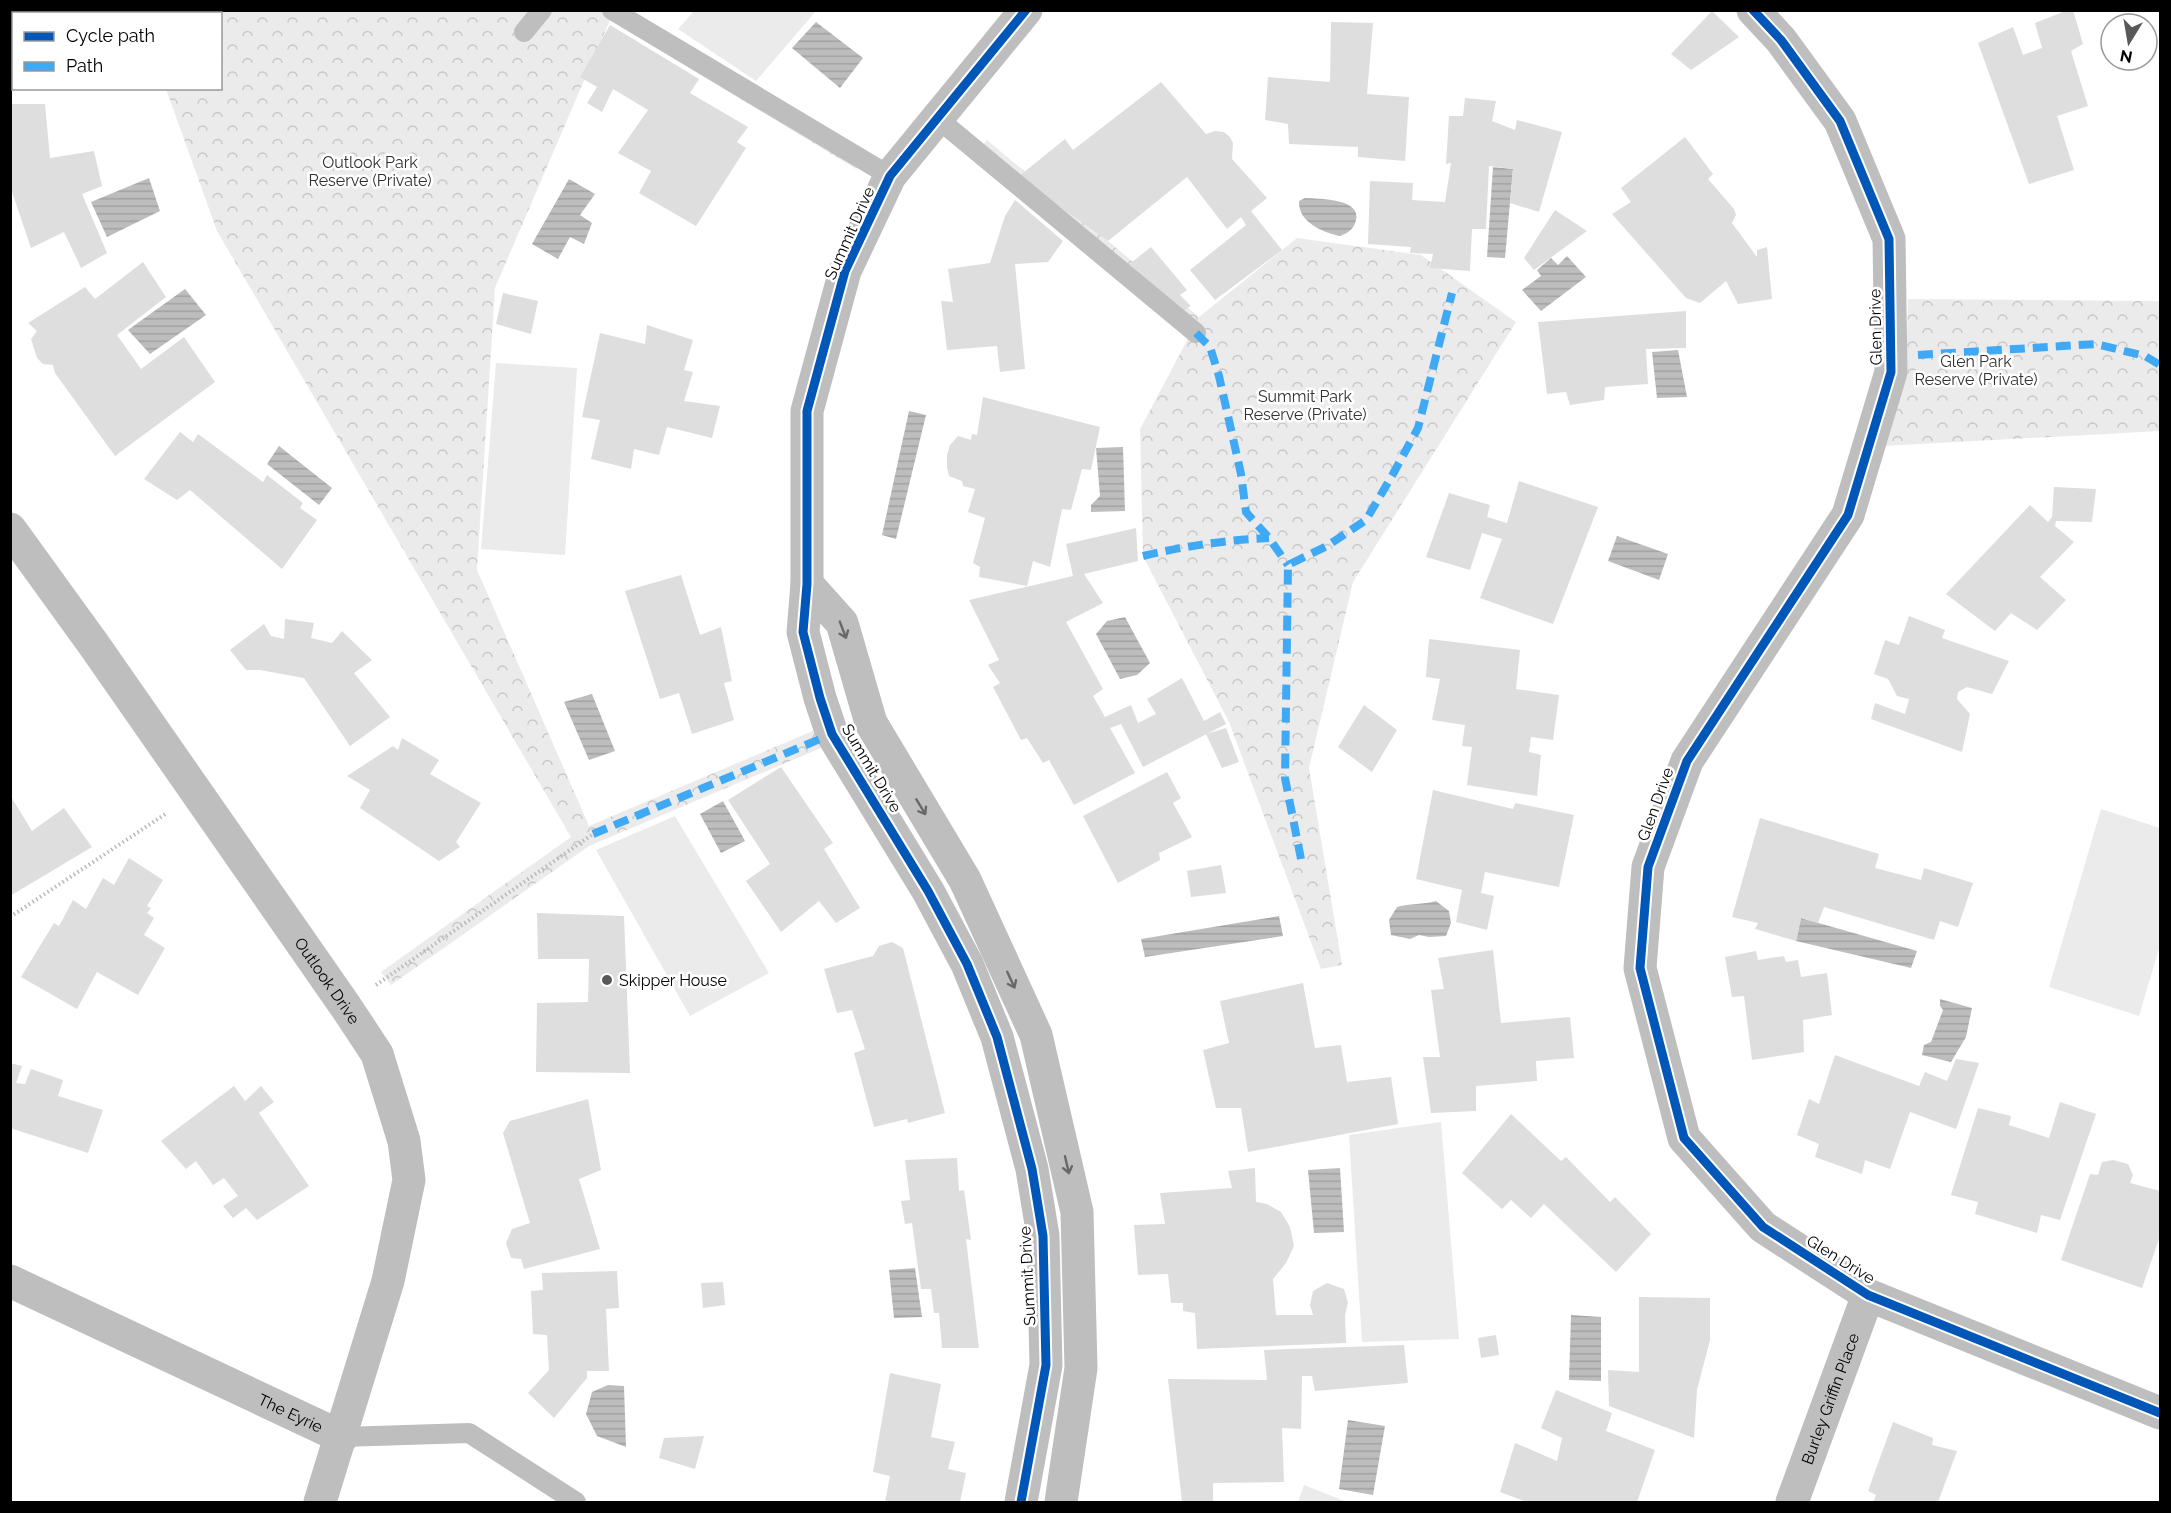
<svg xmlns="http://www.w3.org/2000/svg" width="2171" height="1513" font-family="Raleway,sans-serif">
<defs>
<pattern id="park-crowns" width="20" height="18" patternUnits="userSpaceOnUse" patternTransform="scale(1.5)"><rect width="20" height="18" fill="#ebebeb"/><path d="M2 6a3 3 0 1 1 6 0M12 15a3 3 0 1 1 6 0" fill="none" stroke="#c8c8c8"/></pattern>
<pattern id="water-rules" width="6" height="5" patternUnits="userSpaceOnUse" patternTransform="scale(1.5)"><rect width="6" height="5" fill="#bdbdbd"/><path d="M0 2.5h6" fill="none" stroke="#a1a1a1"/></pattern>
</defs>
<rect width="100%" height="100%" fill="#fff"/>
<path fill="url(#park-crowns)" d="M186 11H632L864 154 856 169 610 20 495 288 477 570 589 826 815 730 821 748 589 846 391 985 381 972 571 837 217 231 166 89 220 88V14L185 13Z
M987 140 1199 317 1297 238 1421 255 1516 322 1353 582 1309 768 1342 965 1321 969 1229 722 1143 556 1140 429 1190 335 973 156Z
M1908 299 2160 301V431L1883 446 1906 370Z"/>
<path fill="#ebebeb" d="M694 11V10L816 11 756 81 678 29Z
M496 363 577 368 565 555 481 549Z
M2101 809 2160 828V945L2139 1016 2049 987Z
M675 816 769 973 690 1016 596 850Z
M1441 1122 1459 1339 1362 1342 1349 1135Z
M1304 1485 1347 1502H1298Z"/>
<path fill="url(#water-rules)" d="M816 22 863 58 840 88 792 48Z
M1493 167 1513 169 1505 258 1487 257Z
M149 178 160 211 107 237 91 202Z
M569 179 595 194 580 215 592 223 584 244 570 237 558 259 532 244Z
M1305 198C1319 199 1361 198 1356 220 1354 229 1348 233 1340 236 1322 232 1298 222 1299 201Z
M1567 256 1586 277 1541 311 1522 290 1541 276 1537 270 1551 258 1558 265Z
M185 289 206 315 150 354 128 330Z
M1678 350 1687 397 1657 398 1652 352Z
M909 411 926 415 896 539 882 535Z
M279 446 332 488 319 505 267 464Z
M1123 447 1125 511 1091 512V505L1100 496 1096 448Z
M1617 536 1668 554 1659 580 1608 561Z
M1125 617 1150 663 1137 675 1120 679 1096 634 1107 621Z
M592 694 615 751 589 760 564 702Z
M723 801 745 841 721 853 700 814Z
M1436 901 1449 911 1451 923 1446 936 1429 937 1419 935 1410 939 1391 935 1389 920 1397 907C1410 903 1423 905 1436 901Z
M1279 916 1283 936 1145 957 1141 939Z
M1801 918 1917 951 1911 968 1796 941Z
M1940 999 1972 1008 1966 1037 1951 1062 1922 1055 1924 1045 1931 1042 1943 1010 1940 1006Z
M1340 1168 1344 1232 1314 1233 1308 1170Z
M915 1268 922 1317 894 1318 889 1270Z
M1571 1315 1601 1317V1381L1569 1380Z
M608 1385 624 1386 626 1447 597 1436 586 1414 592 1392Z
M1348 1420 1385 1426 1373 1495 1339 1489Z"/>
<path fill="#dedede" d="M68 10H149L148 14H67Z
M2068 10H2073L2083 44 2071 51 2088 106 2057 116 2074 170 2029 184 1978 43 2013 27 2023 55 2042 48 2035 23Z
M1712 11 1739 37 1691 70 1671 54Z
M1331 22 1373 23 1367 94 1409 97 1405 161 1358 157V147L1289 144 1288 124 1265 120 1268 77 1330 82Z
M610 25 699 79 690 93 748 127 737 142 746 148 696 226 639 193 651 171 618 153 648 110 613 89 602 112 587 103 597 87 580 77Z
M1161 82 1206 134 1215 131 1224 132 1230 137 1233 143 1232 159 1267 198 1251 211 1282 250 1215 300 1190 270 1246 225 1241 217 1227 229 1187 177 1108 241 1018 177 1065 139 1073 150Z
M1465 98 1496 101 1492 121 1515 130 1517 120 1562 132 1539 212 1510 203 1513 169 1489 166 1486 229H1472L1470 271 1430 268 1433 254 1410 253 1411 247 1368 244 1370 181 1413 183 1412 200 1445 202 1451 163 1446 164 1449 116H1463Z
M10 104H45L50 158 94 151 102 186 82 194 107 253 81 268 64 232 31 248 10 186Z
M1685 137 1713 174 1708 179 1734 209 1736 215 1732 223 1757 257V250L1767 247 1772 299 1738 304 1726 281 1700 303 1686 298 1612 214 1631 202 1621 188Z
M1015 200 1063 241 1048 262 1015 264 1025 369 1000 372 997 346 947 350 941 301 953 302 948 269 990 263 1005 216Z
M1555 210 1587 231 1534 270 1524 258Z
M1151 247 1187 290 1180 295 1191 306 1183 311 1127 266Z
M143 262 166 297 117 335 141 369 184 337 215 382 115 456 55 373 53 365 43 364 37 358 31 339 37 331 28 323 85 287 95 299Z
M503 293 538 301 531 334 496 324Z
M1686 311V348L1646 349 1648 384 1605 387 1604 400 1570 405 1566 392 1547 394 1538 322Z
M647 325 693 340 684 370 693 372 684 401 720 406 712 438 667 427 659 455 634 449 631 469 591 459 600 420 582 417 600 333 645 344Z
M983 397 1100 427 1091 470 1082 469 1071 510 1062 509 1050 567 1033 561 1027 586 979 577 980 567 973 563 985 518 968 512 975 489 963 486 962 481 949 476 947 468V455L950 445 958 436 971 440 972 434 977 435Z
M180 432 193 442 198 434 263 482 267 475 303 503 300 508 317 520 282 569 190 490 177 500 144 479Z
M1519 481 1598 507 1553 624 1480 598 1502 539 1482 533 1470 570 1426 557 1449 493 1490 505 1487 517 1507 523Z
M2054 487 2096 489 2092 522 2056 521 2055 526 2074 542 2040 577 2066 600 2037 630 2011 613 1995 631 1946 594 2030 505 2048 522 2052 517Z
M1136 528 1138 561 1084 574 1103 603 1066 622 1103 689 1093 696 1105 717 1131 705 1138 723 1156 714 1147 699 1182 678 1204 721 1220 712 1226 724 1143 767 1121 724 1110 728 1135 773 1074 805 1049 760 1043 763 1027 738 1021 740 993 687 1000 683 988 665 999 660 969 600 1073 576 1066 544Z
M681 575 700 635 721 627 732 681 724 683 734 720 692 734 679 693 660 699 625 591Z
M1909 616 1945 630 1942 638 2009 661 1992 694 1967 687 1958 692 1957 699 1970 714 1962 752 1871 719 1875 703 1905 714 1909 699 1897 696 1888 679 1874 674 1885 640 1899 645Z
M285 619 314 623 311 638 332 643 342 631 372 660 354 673 390 717 350 746 304 678 260 670H246L230 650 264 624 271 636 284 639Z
M1429 639 1520 650 1516 689 1559 695 1553 740 1531 737 1529 752 1541 755 1537 796 1467 785 1472 747 1462 746 1465 725 1432 720 1440 679 1426 677Z
M1364 705 1397 730 1372 772 1338 747Z
M1226 728 1239 762 1222 768 1206 734Z
M402 738 439 760 430 774 481 803 456 842 460 847 439 861 360 808 370 790 347 776 393 746 398 750Z
M781 767 833 843 824 849 860 908 836 923 819 901 781 932 746 881 770 864 728 800Z
M1167 772 1181 798 1173 803 1192 837 1159 853 1160 860 1118 883 1083 816Z
M1433 790 1513 809 1515 803 1574 815 1559 887 1485 872 1481 893 1494 896 1487 930 1456 922 1462 890 1416 879Z
M10 795 32 831 64 808 92 847 10 896Z
M1760 818 1879 854 1875 868 1921 880 1924 868 1973 883 1958 927 1940 921 1934 940 1824 907 1818 923 1801 918 1796 941 1755 929 1758 923 1732 917Z
M129 858 163 880 147 906 151 908 147 913 154 918 144 935 165 948 138 995 97 972 77 1009 21 977 54 923 59 926 73 900 86 909 103 878 114 885Z
M1221 865 1226 893 1191 897 1187 871Z
M537 913 624 916 630 1073 536 1072 537 1003 588 1002 589 959H538Z
M892 942 903 948 945 1113 908 1123 907 1119 874 1127 854 1053 865 1049 852 1010 837 1013 824 969 873 956 879 946Z
M1493 950 1501 1023 1570 1017 1574 1058 1536 1061 1537 1081 1476 1086V1111L1431 1113 1423 1057H1440L1431 990 1444 989 1438 958Z
M1756 951 1758 960 1784 956 1786 962 1798 960 1801 977 1827 973 1832 1015 1803 1020 1804 1052 1752 1060 1744 996 1732 997 1725 957Z
M1303 983 1315 1048 1341 1045 1347 1082 1391 1077 1398 1124 1248 1152 1241 1108H1216L1203 1050 1229 1043 1220 1001Z
M1835 1055 1919 1086 1925 1072 1947 1081 1956 1059 1979 1063 1956 1129 1910 1112 1890 1169 1865 1160 1862 1174 1815 1157 1819 1144 1797 1135 1809 1099 1819 1104Z
M10 1063 22 1066 16 1083 25 1084 31 1069 63 1080 58 1096 103 1110 88 1153 10 1128Z
M234 1086 245 1101 261 1086 274 1102 259 1113 309 1186 257 1220 246 1208 233 1218 223 1206 238 1196 224 1178 213 1185 196 1161 186 1169 161 1141Z
M588 1099 601 1170 579 1179 600 1249 524 1269 521 1259 511 1258 506 1243 512 1229 530 1223 503 1133 510 1121Z
M2060 1102 2096 1114 2060 1220 2041 1215 2037 1233 1975 1214 1978 1202 1951 1195 1978 1108 2011 1116 2009 1125 2049 1138Z
M1511 1114 1561 1161 1566 1157 1610 1202 1615 1197 1651 1234 1616 1272 1544 1204 1531 1218 1511 1200 1502 1209 1462 1173Z
M957 1158 959 1191 964 1190 971 1240 966 1239 979 1348H942L939 1313H934L931 1289H921L912 1223 905 1224 901 1201 910 1200 905 1160Z
M2113 1160 2128 1164 2133 1175 2130 1183 2160 1191V1236L2142 1288 2061 1260 2090 1174 2098 1175 2102 1162Z
M1255 1168 1256 1202 1267 1204 1281 1212 1290 1227 1294 1246 1286 1263 1273 1279 1276 1315H1313L1310 1305 1313 1291 1327 1283 1344 1289 1348 1303 1345 1315 1346 1343 1197 1349 1195 1313 1183 1311V1303H1171L1168 1274 1138 1275 1134 1225 1165 1224 1160 1193 1232 1188 1228 1171Z
M617 1271 619 1308 606 1309 609 1371H587V1378L554 1418 528 1393 549 1370 547 1335 533 1334 531 1291 543 1290 542 1273Z
M723 1282 725 1305 703 1308 701 1283Z
M1639 1297 1710 1298V1340L1697 1390 1694 1438 1609 1406 1608 1370 1639 1372Z
M1496 1335 1499 1355 1481 1358 1478 1338Z
M1404 1345 1408 1383 1315 1391 1312 1376H1302L1301 1429 1282 1428 1284 1482 1213 1483V1502H1182L1168 1379 1267 1380 1264 1350Z
M890 1373 941 1384 931 1437 955 1442 948 1469 966 1473 960 1502 934 1501V1502H885L890 1476 873 1472Z
M1556 1390 1612 1413 1606 1431 1655 1450 1637 1502H1527L1500 1492 1515 1443 1557 1461 1562 1438 1541 1428Z
M1893 1422 1933 1438 1932 1445 1957 1451 1938 1502H1873L1876 1495 1868 1491Z
M704 1436 695 1469 659 1458 664 1438Z"/>
<g fill="none" stroke-linecap="round" stroke-linejoin="round">
<path stroke="#b9b9b9" stroke-width="4" stroke-dasharray="1.5 3" stroke-linecap="butt" d="M10 917 167 813
M376 985 593 834"/>
<path stroke="#bebebe" stroke-width="20" d="M612 10 890 176
M524 32 542 10
M937 118 1196 333
M342 1437 469 1433 576 1502"/>
<g stroke="#bebebe" stroke-width="33">
<path d="M1753 10 1781 40 1840 121 1889 239 1891 372 1848 515 1687 761 1648 867 1640 968 1684 1138 1763 1227 1868 1295 2160 1413"/>
<path id="s1" d="M10 529 94 645 346 1007 377 1054 404 1141 409 1180 388 1281 320 1502"/>
<path d="M807 584 842 623 871 723 965 880 1036 1035 1077 1212 1081 1368 1061 1502"/>
<path id="s2" d="M10 1281 342 1437"/>
<path d="M1021 1502 1046 1365 1043 1236 1032 1169 997 1037 967 964 928 891 832 734 820 698 803 632 807 584V411L845 271 890 176 1026 10"/>
<path id="s3" d="M1792 1502 1868 1295"/>
</g>
<path stroke="#3fa9f5" stroke-width="8" stroke-dasharray="15 8" stroke-linecap="butt" d="M1196 333 1210 347 1219 376 1241 474 1246 512 1269 538 1288 565
M1918 355 2096 344 2145 356 2160 365
M1143 556C1185 546 1226 540 1269 538
M593 834 832 734
M1301 859 1285 778 1288 565 1327 546 1366 520 1393 474 1418 428 1452 293"/>
<g stroke="#fff" stroke-width="13">
<path id="cycleway" d="M1753 10 1781 40 1840 121 1889 239 1891 372 1848 515 1687 761 1648 867 1640 968 1684 1138 1763 1227 1868 1295 2160 1413
M1021 1502 1046 1365 1043 1236 1032 1169 997 1037 967 964 928 891 832 734 820 698 803 632 807 584V411L845 271 890 176 1026 10"/>
</g>
<use href="#cycleway" stroke="#0057b8" stroke-width="9"/>
</g>
<defs><path id="oneway-shaft" d="M-6 0H5M1.5-3L5.5 0L1.5 3" fill="none" stroke-width="1.6" stroke-linecap="round" stroke-linejoin="round" transform="scale(1.5)"/></defs>
<g stroke="#686868">
<use href="#oneway-shaft" transform="translate(843 630) rotate(69)"/>
<use href="#oneway-shaft" transform="translate(921 807) rotate(59)"/>
<use href="#oneway-shaft" transform="translate(1011 980) rotate(65)"/>
<use href="#oneway-shaft" transform="translate(1067 1165) rotate(77)"/>
</g>
<circle fill="#595959" stroke="#fff" stroke-width="2" cx="607" cy="980" r="6"/>
<g text-anchor="middle" stroke-width="5" stroke-linejoin="round" paint-order="stroke">
<g font-size="16" fill="#313131" stroke="#fff">
<text x="370" y="168">Outlook Park<tspan x="370" dy="18">Reserve (Private)</tspan></text>
<text x="1976" y="367">Glen Park<tspan x="1976" dy="18">Reserve (Private)</tspan></text>
<text x="1305" y="402">Summit Park<tspan x="1305" dy="18">Reserve (Private)</tspan></text>
</g>
<g font-size="16" fill="#000" stroke="#fff">
<text transform="translate(849 233) rotate(-66)" y="6">Summit Drive</text>
<text transform="translate(1875 327) rotate(-91)" y="6">Glen Drive</text>
<text transform="translate(872 768) rotate(59)" y="6">Summit Drive</text>
<text transform="translate(1655 804) rotate(-70)" y="6">Glen Drive</text>
<text dy="6" stroke="none"><textPath href="#s1" startOffset="552">Outlook Drive</textPath></text>
<text transform="translate(1841 1259) rotate(32)" y="6">Glen Drive</text>
<text transform="translate(1027 1276) rotate(-93)" y="6">Summit Drive</text>
<text dy="6" stroke="none"><textPath href="#s3" startOffset="110">Burley Griffin Place</textPath></text>
<text dy="6" stroke="none"><textPath href="#s2" startOffset="310">The Eyrie</textPath></text>
</g>
<g font-size="16" fill="#000" stroke="#fff" text-anchor="start">
<text x="619" y="986">Skipper House</text>
</g>
</g>
<rect width="2171" height="1513" fill="none" stroke="#000000" stroke-width="24"/>
<rect x="12" y="12" width="210" height="78" fill="#ffffff" stroke="#999999" stroke-width="1.5"/>
<rect x="24" y="32" width="30" height="9" fill="#0057b8" stroke="#999999" stroke-width="1.5"/>
<text x="66" y="42" font-size="18" fill="#000000">Cycle path</text>
<rect x="24" y="62" width="30" height="9" fill="#3fa9f5" stroke="#999999" stroke-width="1.5"/>
<text x="66" y="72" font-size="18" fill="#000000">Path</text>
<g transform="translate(2129 42) rotate(191)"><circle r="28" fill="#ffffff" stroke="#999999" stroke-width="1.5"/>
<path d="M0-4.5L10 22L0 15L-10 22Z" fill="#595959"/>
<text y="-9" font-size="16" font-weight="bold" text-anchor="middle" fill="#000000">N</text>
</g>
</svg>
